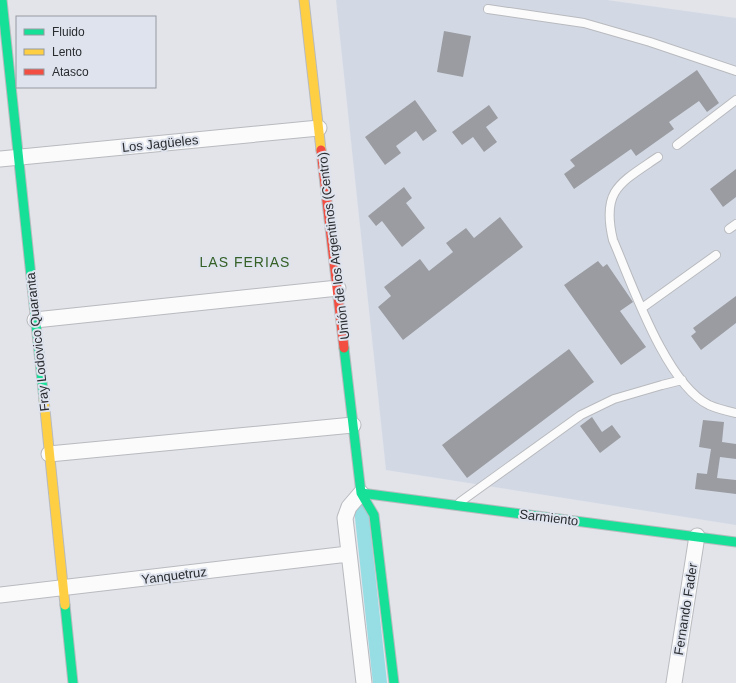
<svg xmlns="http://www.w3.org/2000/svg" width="736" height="683" font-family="Helvetica,sans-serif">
<rect width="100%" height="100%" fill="#e2e4ea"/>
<path fill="#d3d9e4" d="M336 0H607L736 18V525L386 470Z"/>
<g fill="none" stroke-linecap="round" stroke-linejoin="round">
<path stroke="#96dde4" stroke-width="14" d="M361 508 380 683"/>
</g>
<path fill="#9a9ca1" d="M444 31 471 36 463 77 437 72Z
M697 70 719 103 707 112 699 101 669 122 674 129 636 156 631 149 574 189 564 174 575 166 570 160Z
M415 100 437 131 423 141 416 131 396 146 401 153 385 165 365 137Z
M489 105 498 118 486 127 497 142 484 152 473 137 462 145 452 132Z
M736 169V197L723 207 710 189Z
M404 187 412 198 406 203 425 228 402 247 382 221 376 226 368 216Z
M500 217 523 247 403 340 378 307 391 296 384 287 420 259 429 271 453 252 446 243 466 228 474 238Z
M598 261 603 267 607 264 633 302 620 311 646 347 621 365 564 285Z
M736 296V323L701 350 691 336 696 332 693 328Z
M569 349 594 382 467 478 442 445Z
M592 417 602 432 612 425 621 437 600 453 580 426Z
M703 420 724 422 722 442 736 444V459L720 457 717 478 736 480V494L695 489 697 473 707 474 711 449 699 447Z"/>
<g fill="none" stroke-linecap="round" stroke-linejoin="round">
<g stroke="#b8babe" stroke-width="10">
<path id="lane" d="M488 9 584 23 650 42 736 71
M677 145 736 100
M658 157C620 183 601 190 613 240 632 284 666 384 709 405 718 409 727 411 736 413
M729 229 736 224
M642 308 716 255
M460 502 581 415 614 399 662 385 682 380"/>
</g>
<g stroke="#b8babe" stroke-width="17">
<path id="street" d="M0 159 319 128
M35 320 338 288
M49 454 353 425
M361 493 349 507 345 518 364 683
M0 595 348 554
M674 683 697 536"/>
</g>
<g stroke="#b8babe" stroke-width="11">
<path id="fast" d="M2 0 44 400
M344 348 361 493 374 515 394 683
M361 493 736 542
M65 605 73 683"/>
</g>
<g stroke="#b8babe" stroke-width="11">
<path id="slow" d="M304 0 321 150
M44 400 65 605"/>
</g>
<g stroke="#b8babe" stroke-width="11">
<path id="jam" d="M321 150 344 348"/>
</g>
<use href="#lane" stroke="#fbfbfc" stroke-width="8"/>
<use href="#street" stroke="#fbfbfc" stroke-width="15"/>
<use href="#fast" stroke="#16e098" stroke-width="9"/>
<use href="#slow" stroke="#ffcf43" stroke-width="9"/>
<use href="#jam" stroke="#f24e42" stroke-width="9"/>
</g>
<g text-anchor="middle" stroke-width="4" stroke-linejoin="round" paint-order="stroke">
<g font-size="13" fill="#2a2c30" stroke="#dee3ed">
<text transform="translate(160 143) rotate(-6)" y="5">Los Jagüeles</text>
<text transform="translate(333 246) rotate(-97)" y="5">Unión de los Argentinos (Centro)</text>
<text transform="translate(37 342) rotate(-96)" y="5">Fray Lodovico Quaranta</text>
<text transform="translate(549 517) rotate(7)" y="5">Sarmiento</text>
<text transform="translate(174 575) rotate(-7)" y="5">Yanquetruz</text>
<text transform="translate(685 609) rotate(-81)" y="5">Fernando Fader</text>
</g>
<g font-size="14" letter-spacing="1" fill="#356026" stroke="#dee3ed">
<text x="245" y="267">LAS FERIAS</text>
</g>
</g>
<rect x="16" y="16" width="140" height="72" fill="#dee3ed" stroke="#969aa1"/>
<rect x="24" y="29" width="20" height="6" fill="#16e098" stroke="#969aa1"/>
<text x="52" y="36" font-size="12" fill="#2a2c30">Fluido</text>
<rect x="24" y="49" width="20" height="6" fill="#ffcf43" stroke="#969aa1"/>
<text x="52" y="56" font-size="12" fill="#2a2c30">Lento</text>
<rect x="24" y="69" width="20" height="6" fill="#f24e42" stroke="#969aa1"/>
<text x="52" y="76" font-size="12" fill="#2a2c30">Atasco</text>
</svg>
